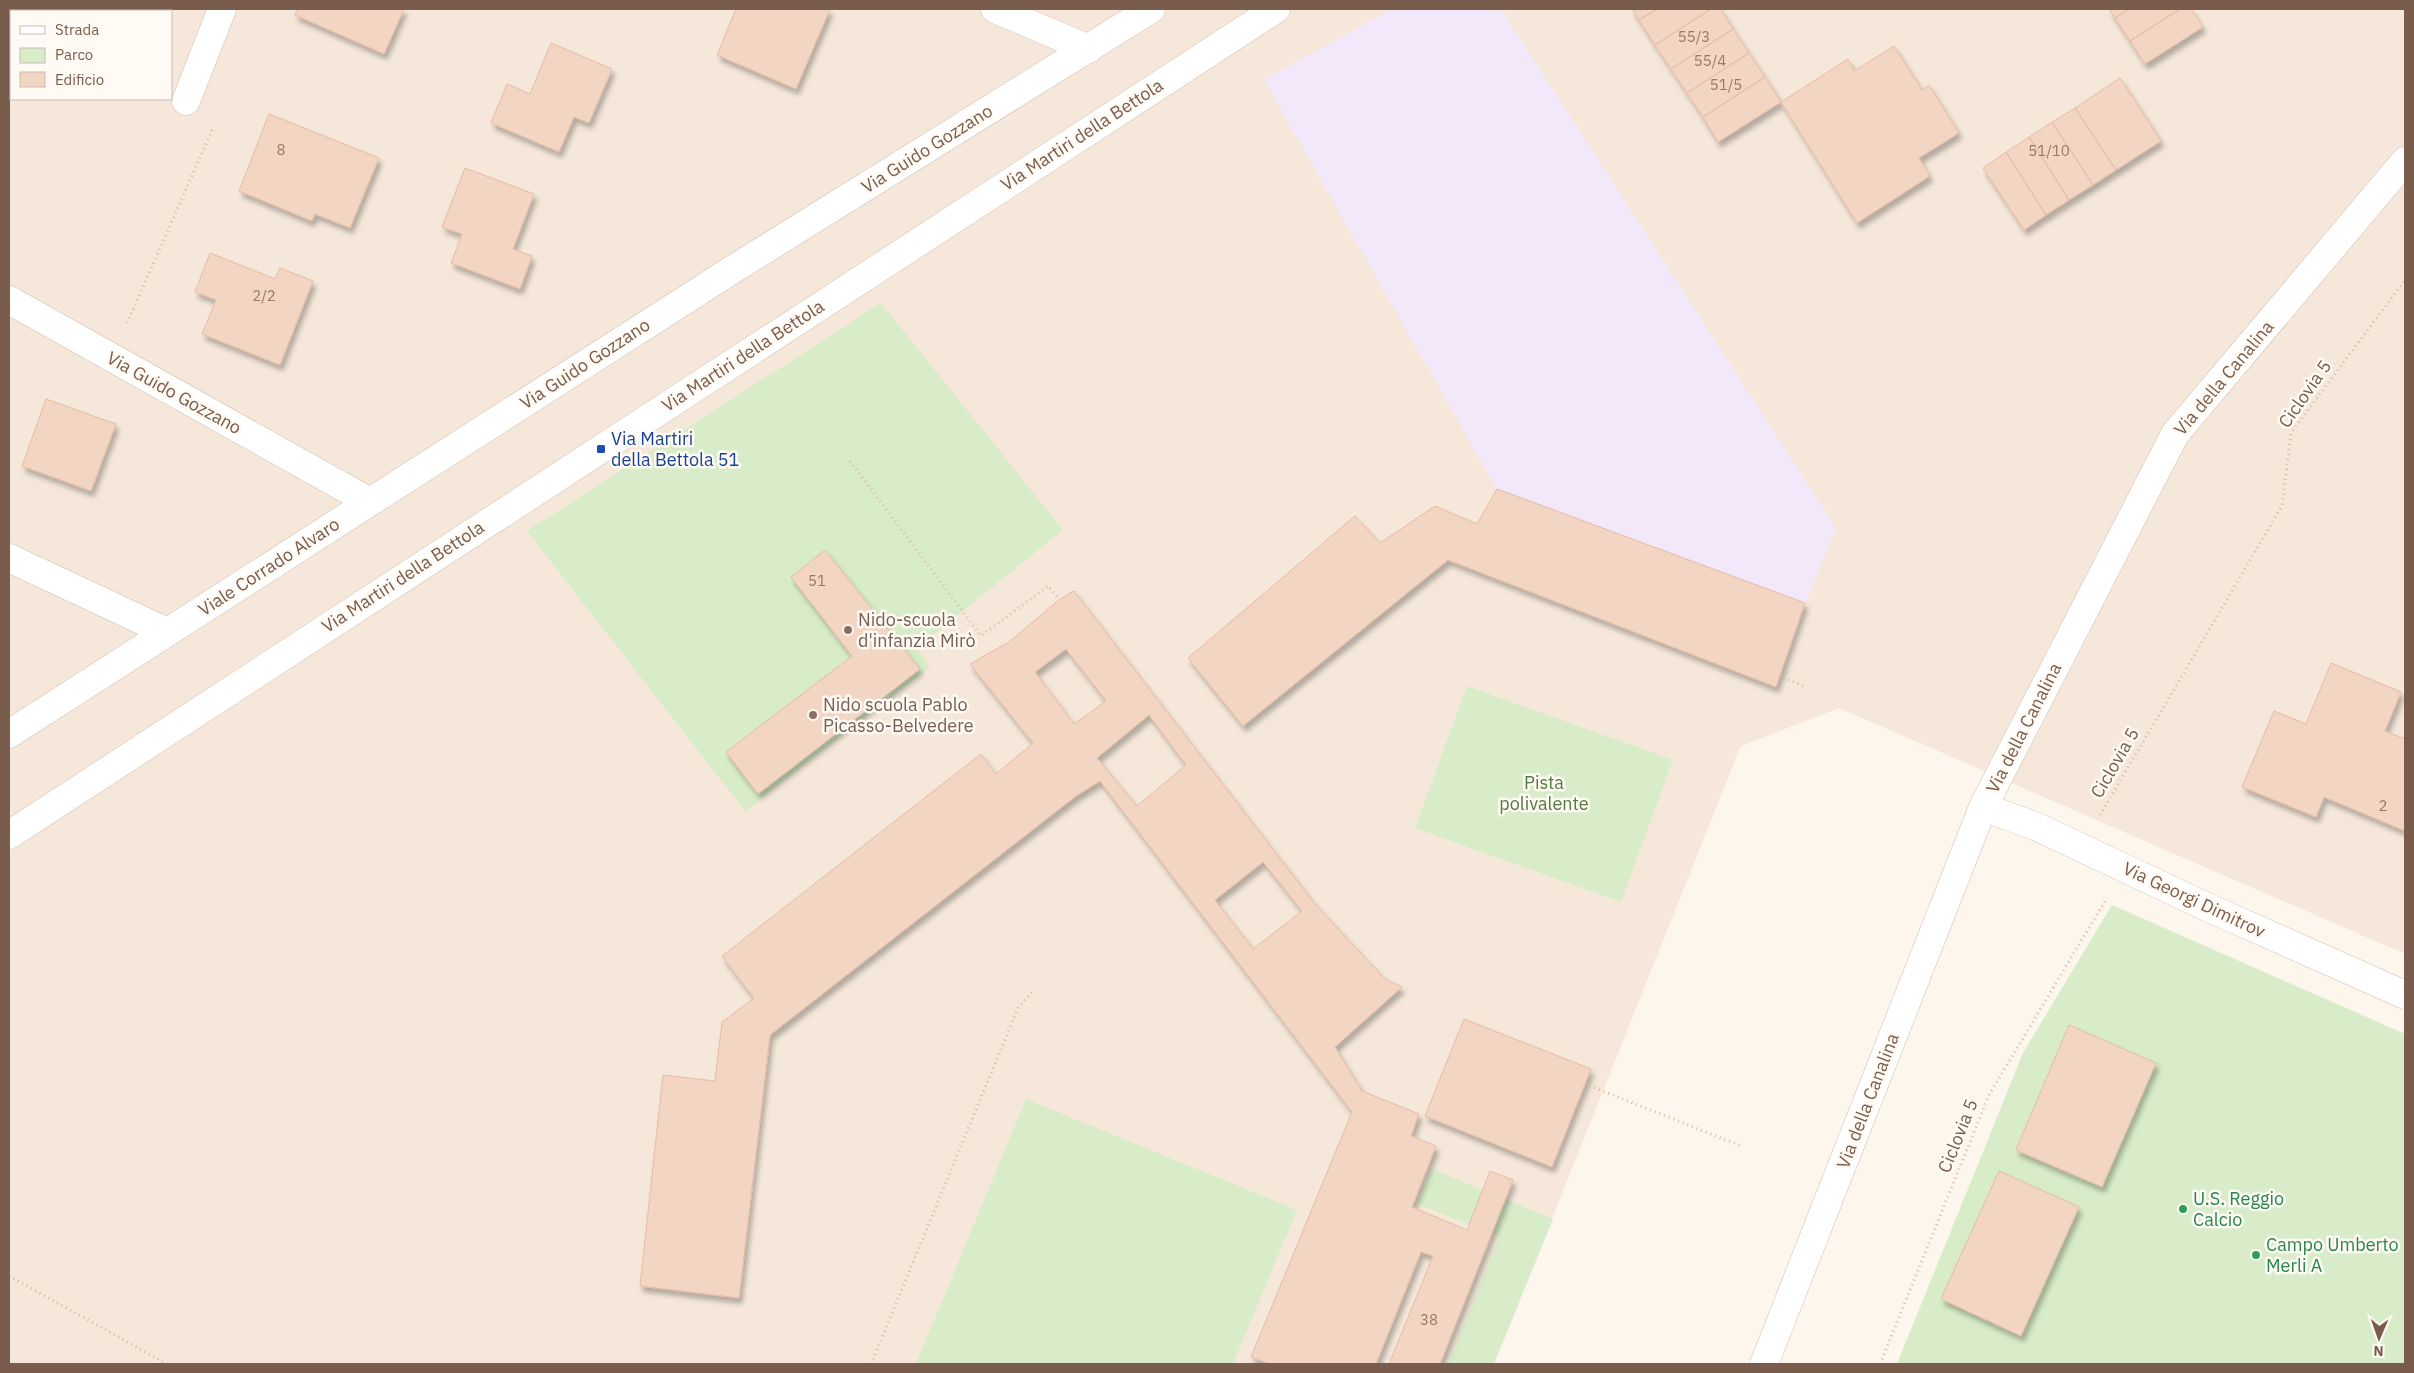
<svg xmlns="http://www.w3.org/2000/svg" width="2414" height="1373" font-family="'IBM Plex Sans',sans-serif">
<defs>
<filter id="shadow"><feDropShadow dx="3" dy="5.5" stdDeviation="2.5" flood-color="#0004"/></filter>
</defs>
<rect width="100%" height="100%" fill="#fdf6ec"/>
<path fill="#f5e8da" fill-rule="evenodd" d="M9 9H2405V954L1839 708 1741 746 1494 1364H9ZM11 11H171V99H11Z"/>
<path fill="#f3e8fa" d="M1392 9H1501L1836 528 1805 603 1497 489 1264 80Z"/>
<path fill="#d8ecc9" d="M881 303 1063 530 917 648 930 667 745 811 527 531Z
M1467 686 1673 760 1621 902 1415 828Z
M2112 905 2405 1034V1364H1897L2023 1053Z
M1026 1099 1297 1210 1233 1364H916Z
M1432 1169 1553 1219 1494 1364H1448L1500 1237 1417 1204Z"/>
<path fill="#f3d5c3" stroke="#e6bba3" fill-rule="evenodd" filter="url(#shadow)" d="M298 9H404L384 54 295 15Z
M736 9H830L796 89 717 55Z
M1632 9H1657L1639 20Z
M1657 9H1711L1655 45 1639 20Z
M1711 9H1721L1733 29 1671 69 1655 45Z
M2109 9H2129L2115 18Z
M2129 9H2180L2130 41 2115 18Z
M2180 9H2191L2203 27 2145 64 2130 41Z
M11 15V78L9 77V21Z
M1733 29 1749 53 1687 93 1671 69Z
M551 43 612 69 589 123 574 117 559 152 491 123 507 84 530 94Z
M1894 46 1922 90 1929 85 1959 133 1919 158 1930 176 1857 223 1781 102 1848 59 1854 71Z
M1749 53 1765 77 1703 117 1687 93Z
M1765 77 1781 102 1718 142 1703 117Z
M2120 78 2161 141 2116 170 2075 108Z
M2075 108 2116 170 2093 185 2052 122Z
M269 114 379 158 350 228 315 214 312 221 239 191Z
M2052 122 2093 185 2069 200 2029 137Z
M2029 137 2069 200 2046 215 2006 152Z
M2006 152 2046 215 2024 230 1983 168Z
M465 168 534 194 513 249 532 256 520 289 451 263 462 234 442 227Z
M210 253 275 279 280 268 313 281 280 365 202 334 216 300 195 292Z
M46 399 116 424 91 491 22 466Z
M1497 489 1805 603 1776 687 1448 560 1243 726 1188 658 1355 516 1380 543 1435 506 1477 524Z
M825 550 920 669 758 794 726 752 852 656 791 577Z
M1074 591 1315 904 1385 979 1402 987 1335 1047 1362 1091 1419 1114 1411 1136 1436 1146 1412 1207 1467 1230 1490 1171 1513 1180 1440 1364H1389L1433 1256 1421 1252 1376 1364H1269L1251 1357 1352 1112 1100 781 1076 796 770 1035 739 1298 640 1286 663 1075 715 1081 722 1022 754 998 722 956 981 754 996 774 1033 743 970 664 1009 642 1060 599ZM1066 649 1106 701 1074 724 1035 672ZM1149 715 1186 765 1137 806 1097 758ZM1263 862 1302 911 1253 949 1215 900Z
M2331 663 2401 692 2385 731 2405 739V831L2324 797 2316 817 2242 787 2274 711 2306 724Z
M1464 1019 1591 1069 1552 1167 1425 1116Z
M2069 1025 2156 1063 2102 1187 2016 1150Z
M1999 1171 2079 1207 2021 1336 1941 1299Z"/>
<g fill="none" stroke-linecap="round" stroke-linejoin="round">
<g stroke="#d1beb0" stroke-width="29">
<path id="minor" d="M995 9 1089 49
M186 101 222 9
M9 300 370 502 735 268 1151 9
M9 558 167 632
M9 734 370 502
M1983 807 2035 826 2207 907 2405 995
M1764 1364 1983 807 2175 434 2405 161"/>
</g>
<g stroke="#d6c0b0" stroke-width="29">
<path id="secondary" d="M9 835 1276 9"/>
</g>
<path stroke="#d9b8a5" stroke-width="3" stroke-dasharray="1 4" stroke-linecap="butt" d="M127 323 213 128
M850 461 981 636 1048 586 1060 599
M1779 676 1804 686
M2100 815 2282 506 2291 433 2405 280
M1585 1084 1741 1146
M9 1276 167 1364
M871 1364 1018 1008 1032 992
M1880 1364 1989 1095 2105 901"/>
<use href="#minor" stroke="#fff" stroke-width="28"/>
<use href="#secondary" stroke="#fff" stroke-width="28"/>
</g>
<rect fill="#1a4fb4" stroke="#fffaf3" stroke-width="2" x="596" y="444" width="10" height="10" rx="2.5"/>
<g fill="#8d6e63" stroke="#fffaf3" stroke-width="2">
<circle cx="848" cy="630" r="5"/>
<circle cx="813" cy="715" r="5"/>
</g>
<g fill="#2e9e5b" stroke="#fffaf3" stroke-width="2">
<circle cx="2183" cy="1209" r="5"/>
<circle cx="2256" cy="1255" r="5"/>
</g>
<g text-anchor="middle" stroke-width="5" stroke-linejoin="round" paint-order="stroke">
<g font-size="15" fill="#987a6a">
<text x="1694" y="42">55/3</text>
<text x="1710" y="66">55/4</text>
<text x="1726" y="90">51/5</text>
<text x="281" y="155">8</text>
<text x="2049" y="156">51/10</text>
<text x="264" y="301">2/2</text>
<text x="817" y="586">51</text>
<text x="2383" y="811">2</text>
<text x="1429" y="1325">38</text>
</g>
<g font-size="18" fill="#7a5c4d" stroke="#fffaf3">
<text transform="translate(1082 135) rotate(-33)" y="6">Via Martiri della Bettola</text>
<text transform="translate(927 149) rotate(-32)" y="6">Via Guido Gozzano</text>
<text transform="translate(743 356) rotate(-33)" y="6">Via Martiri della Bettola</text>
<text transform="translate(585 364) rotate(-33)" y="6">Via Guido Gozzano</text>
<text transform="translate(2224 378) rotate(-50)" y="6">Via della Canalina</text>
<text transform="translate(174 393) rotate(29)" y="6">Via Guido Gozzano</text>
<text transform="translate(2305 394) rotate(-55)" y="6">Ciclovia 5</text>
<text transform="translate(269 567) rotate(-33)" y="6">Viale Corrado Alvaro</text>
<text transform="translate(403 577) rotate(-33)" y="6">Via Martiri della Bettola</text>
<text transform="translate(2024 728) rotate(-63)" y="6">Via della Canalina</text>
<text transform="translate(2115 763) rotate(-60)" y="6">Ciclovia 5</text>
<text transform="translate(2194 900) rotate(25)" y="6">Via Georgi Dimitrov</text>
<text transform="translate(1868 1101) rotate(-69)" y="6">Via della Canalina</text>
<text transform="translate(1958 1136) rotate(-68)" y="6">Ciclovia 5</text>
</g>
<g font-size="18" fill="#164399" stroke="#fffaf3" text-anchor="start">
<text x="611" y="445">Via Martiri<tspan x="611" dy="21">della Bettola 51</tspan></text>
</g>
<g font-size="18" fill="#785e54" stroke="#fffaf3" text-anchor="start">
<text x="858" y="626">Nido-scuola<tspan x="858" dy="21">d'infanzia Mirò</tspan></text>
<text x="823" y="711">Nido scuola Pablo<tspan x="823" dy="21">Picasso-Belvedere</tspan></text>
</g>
<g font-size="18" fill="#537a41" stroke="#fffaf3">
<text x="1544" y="789">Pista<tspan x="1544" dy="21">polivalente</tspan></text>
</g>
<g font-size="18" fill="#27864d" stroke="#fffaf3" text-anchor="start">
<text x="2193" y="1205">U.S. Reggio<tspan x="2193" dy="21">Calcio</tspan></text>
<text x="2266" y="1251">Campo Umberto<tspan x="2266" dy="21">Merli A</tspan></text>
</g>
</g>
<rect width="2414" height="1373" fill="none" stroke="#7a5c4d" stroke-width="20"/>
<rect x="10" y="10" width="162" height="90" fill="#fffaf3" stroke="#cabbb1"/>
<rect x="20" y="26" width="25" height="8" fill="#ffffff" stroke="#cabbb1"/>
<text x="55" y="35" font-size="15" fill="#7a5c4d">Strada</text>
<rect x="20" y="48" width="25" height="15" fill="#d8ecc9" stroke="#cabbb1"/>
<text x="55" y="60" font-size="15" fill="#7a5c4d">Parco</text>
<rect x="20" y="72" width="25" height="15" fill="#f3d5c3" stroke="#cabbb1"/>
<text x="55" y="85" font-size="15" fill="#7a5c4d">Edificio</text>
<g transform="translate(2379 1338) rotate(182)" stroke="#fffaf3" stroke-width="4" paint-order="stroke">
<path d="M0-4L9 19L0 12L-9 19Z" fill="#7a5c4d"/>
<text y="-8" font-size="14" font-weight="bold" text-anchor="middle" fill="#7a5c4d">N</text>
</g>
</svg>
